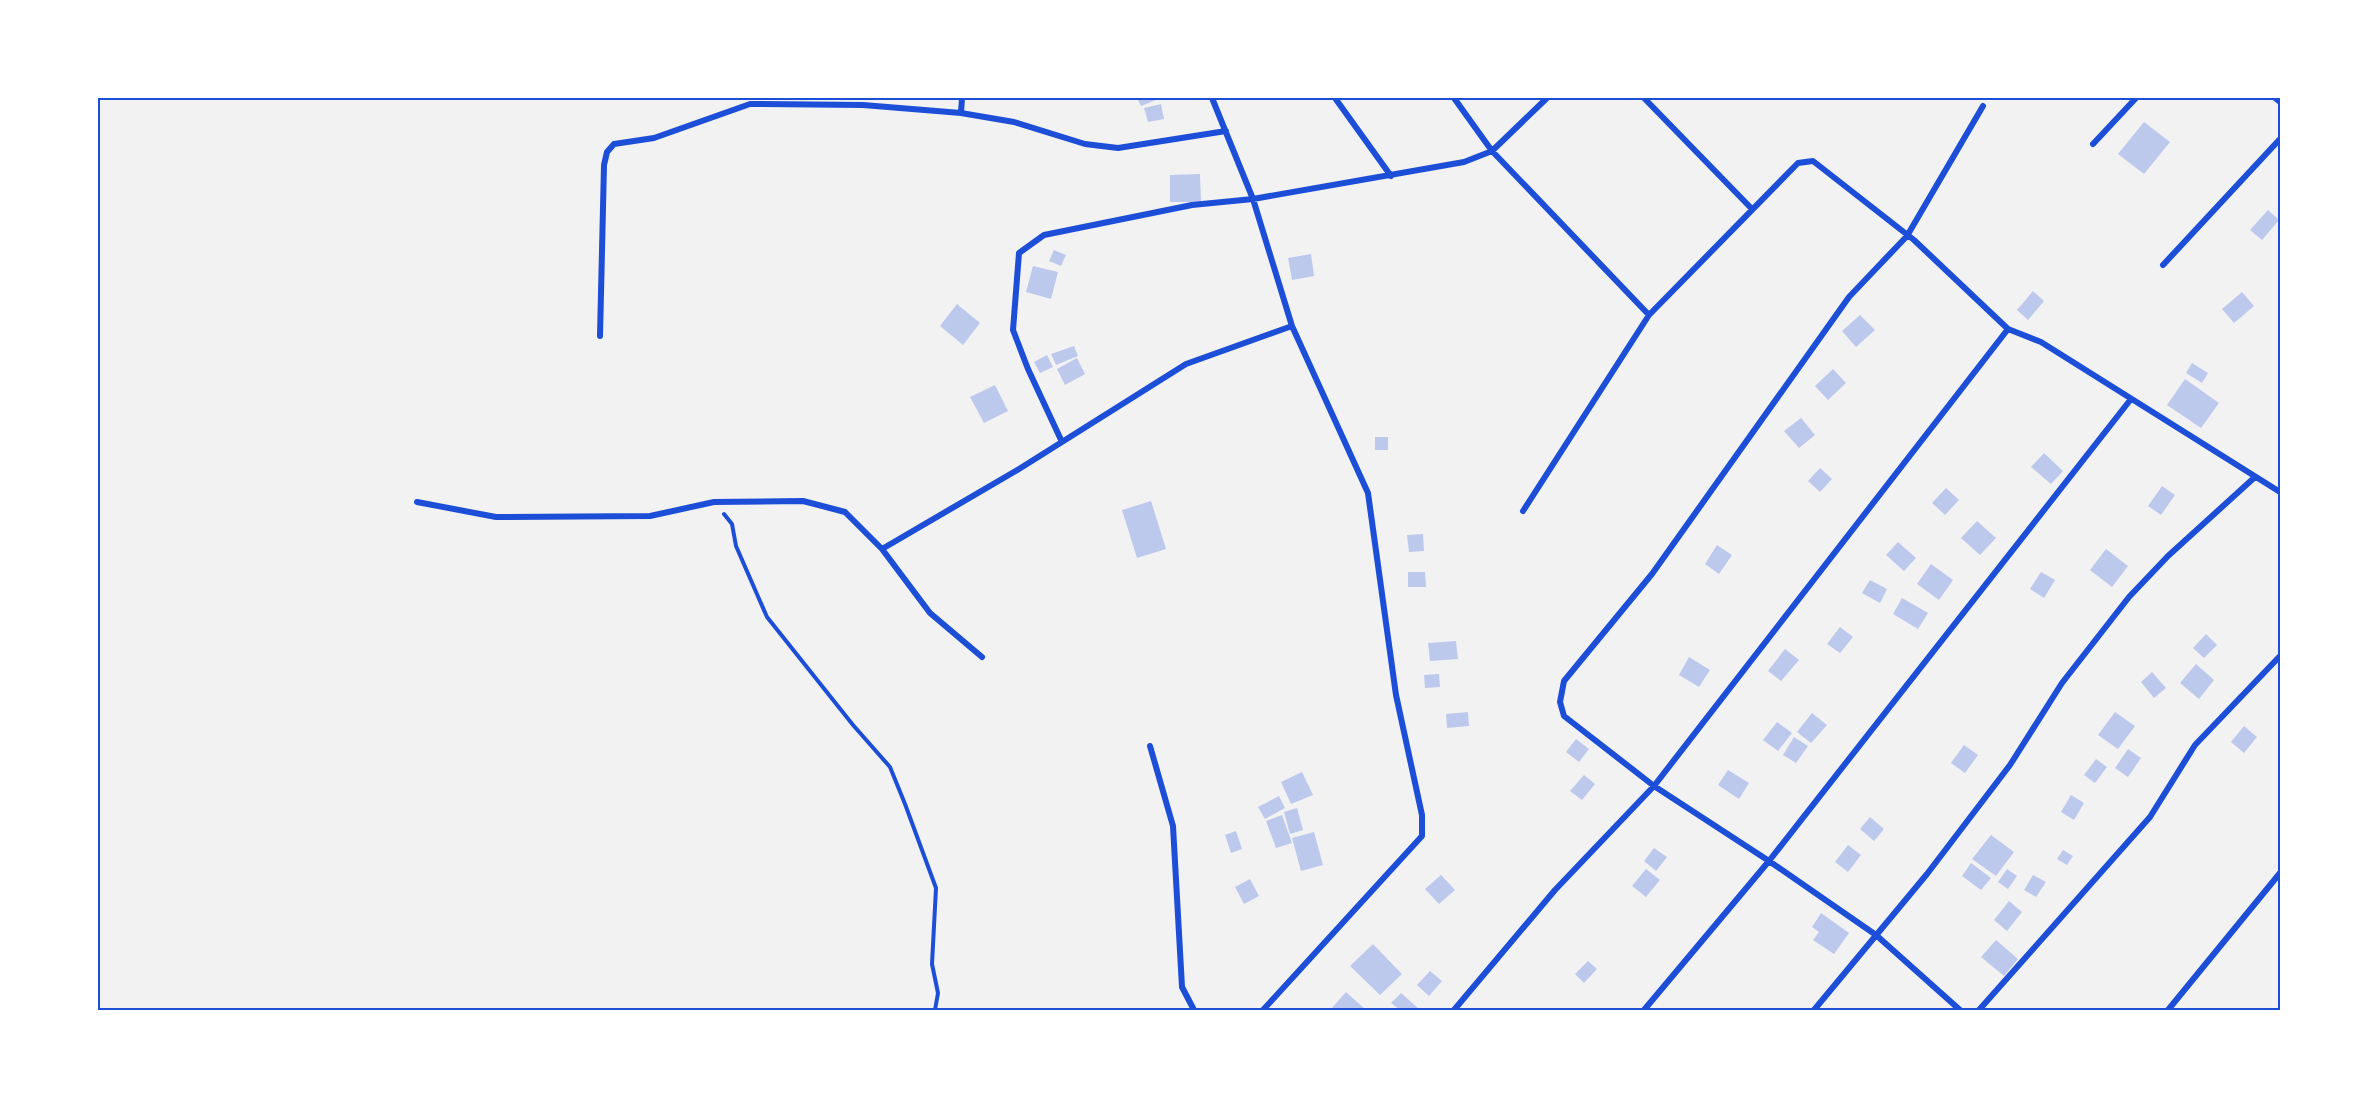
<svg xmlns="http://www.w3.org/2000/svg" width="2378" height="1108" font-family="Mulish,sans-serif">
<rect width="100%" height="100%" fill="#f2f2f2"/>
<path fill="#bdc9ec" d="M1137 98H1161L1141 106Z
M1161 104 1164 119 1148 122 1144 108Z
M2144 122 2170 142 2144 174 2118 154Z
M1200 174 1201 202H1170V175Z
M2268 210 2279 220 2262 240 2250 230Z
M1054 250 1066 255 1061 266 1049 261Z
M1311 254 1314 276 1292 280 1288 258Z
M1033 266 1058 272 1051 299 1026 292Z
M2033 291 2044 301 2028 320 2017 310Z
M2242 292 2254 306 2234 323 2222 309Z
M957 304 980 323 963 345 940 326Z
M1860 315 1875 330 1856 347 1842 331Z
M1074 346 1078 356 1056 365 1051 354Z
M1047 355 1053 367 1040 373 1034 362Z
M1077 358 1085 374 1065 385 1057 369Z
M2192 363 2208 373 2202 383 2186 373Z
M1833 369 1846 383 1828 400 1815 386Z
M2185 379 2219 403 2201 428 2167 405Z
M995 385 1008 411 984 423 970 397Z
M1801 418 1815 435 1799 448 1784 431Z
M1375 437H1388V450H1375Z
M2044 453 2063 471 2051 484 2031 467Z
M1820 468 1832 479 1820 492 1808 481Z
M2162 486 2175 495 2161 515 2148 506Z
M1946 488 1959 500 1945 515 1932 503Z
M1151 501 1166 549 1137 558 1122 510Z
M1977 521 1996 538 1980 555 1961 538Z
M1423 534 1424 551 1409 552 1407 535Z
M1898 542 1916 558 1904 571 1886 555Z
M1717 545 1732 555 1719 574 1705 564Z
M2106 549 2128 566 2112 587 2090 570Z
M1931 564 1953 580 1939 600 1917 584Z
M1408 572H1425L1426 587H1408Z
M2041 572 2055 580 2044 598 2030 589Z
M1870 580 1887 589 1880 603 1862 593Z
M1902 598 1928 613 1918 629 1893 614Z
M1840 627 1853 637 1840 653 1827 644Z
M2206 634 2217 645 2204 658 2193 648Z
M1456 641 1458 659 1430 661 1428 643Z
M1785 649 1799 660 1781 681 1768 671Z
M1689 657 1710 670 1699 687 1679 675Z
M2196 664 2214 680 2199 699 2180 683Z
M2152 672 2166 688 2154 698 2141 682Z
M1439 674 1440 687 1425 688 1424 675Z
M1468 712 1469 726 1447 728 1446 714Z
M2115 712 2135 726 2118 749 2098 735Z
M1812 713 1827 725 1811 743 1797 732Z
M1777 722 1792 733 1778 751 1763 740Z
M2244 726 2257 737 2244 753 2231 742Z
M1794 737 1808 746 1796 763 1783 755Z
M1576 739 1589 749 1579 762 1566 752Z
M1964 745 1978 755 1965 773 1951 763Z
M2128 749 2141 758 2128 777 2115 768Z
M2096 759 2107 767 2095 783 2084 775Z
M1728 770 1749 783 1739 799 1718 785Z
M1302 772 1313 795 1291 804 1281 782Z
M1584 775 1595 784 1582 800 1570 791Z
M2071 795 2084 803 2074 820 2061 812Z
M1279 796 1285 808 1265 819 1258 807Z
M1297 808 1303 830 1290 834 1284 812Z
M1282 815 1292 843 1276 848 1266 821Z
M1870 817 1884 829 1874 841 1860 829Z
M1236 831 1242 849 1231 853 1225 835Z
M1314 832 1323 865 1301 871 1292 838Z
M1991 835 2014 852 1996 876 1972 859Z
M1848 845 1861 855 1848 872 1835 862Z
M1654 848 1667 857 1656 871 1644 861Z
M2063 850 2073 856 2067 865 2057 859Z
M1971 863 1991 878 1981 890 1962 876Z
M1646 869 1660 880 1646 897 1632 886Z
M2007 869 2017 876 2008 889 1998 882Z
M1441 875 1455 890 1439 904 1425 889Z
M2033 875 2046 882 2036 897 2024 890Z
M1250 879 1259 896 1244 904 1235 887Z
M2009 901 2022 912 2007 931 1994 920Z
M1821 913 1849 933 1834 954 1813 940 1819 932 1812 927Z
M1996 940 2018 959 2004 976 1981 957Z
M1373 944 1402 974 1380 995 1350 966Z
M1588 961 1597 969 1584 983 1575 974Z
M1430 971 1442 981 1429 996 1417 985Z
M1346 992 1366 1010 1331 1009Z
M1401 993 1418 1008 1416 1010H1400L1391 1003Z"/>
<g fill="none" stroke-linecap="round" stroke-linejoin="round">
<path stroke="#1d4ed8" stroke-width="4" d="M724 514 732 524 736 546 767 617 853 725 890 767 905 804 936 888 932 964 938 993 935 1010"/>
<path stroke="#1d4ed8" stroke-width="6" d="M1212 98 1253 199 1292 326 1368 493 1396 695 1422 815V836L1263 1010
M1335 98 1391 176
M1454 98 1492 151 1649 315
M1644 98 1751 208
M2275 98 2280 102
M961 113 962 98
M2093 144 2136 98
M2163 265 2280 139
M600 336 604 165 607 152 614 144 654 138 750 104 863 105 961 113 1014 122 1085 144 1118 148 1226 131
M1062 442 1028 369 1013 330 1019 253 1044 235 1192 205 1253 199 1464 162 1492 151 1547 98
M417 502 496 517 650 516 714 502 803 501 845 512 882 549 930 613 982 657
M1523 511 1649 315 1798 163 1813 161 1914 240 2008 329 2041 342 2280 492
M882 549 1019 469 1186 364 1292 326
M1150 746 1173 826 1182 987 1194 1010
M1454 1010 1555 890 1654 786 2008 329
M1644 1010 1769 861 2131 399
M1814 1010 1927 874 2010 765 2062 683 2129 597 2168 556 2255 477
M1960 1010 1876 935 1769 861 1654 786 1564 716 1560 702 1564 681 1652 574 1849 297 1907 236 1983 106
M1979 1010 2150 817 2195 745 2280 656
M2168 1010 2280 873"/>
</g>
<rect width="2378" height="1108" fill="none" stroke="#ffffff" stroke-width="198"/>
<rect x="99" y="99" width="2180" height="910" fill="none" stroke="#1d4ed8" stroke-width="2"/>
</svg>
